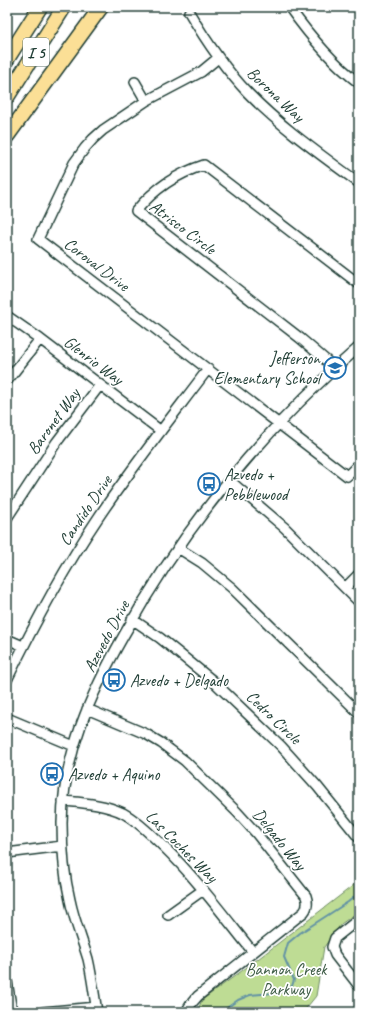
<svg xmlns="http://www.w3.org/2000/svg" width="366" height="1019" font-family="Caveat,sans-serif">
<rect width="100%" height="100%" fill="#fff"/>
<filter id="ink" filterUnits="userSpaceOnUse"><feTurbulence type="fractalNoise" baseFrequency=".025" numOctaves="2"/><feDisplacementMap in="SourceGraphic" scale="8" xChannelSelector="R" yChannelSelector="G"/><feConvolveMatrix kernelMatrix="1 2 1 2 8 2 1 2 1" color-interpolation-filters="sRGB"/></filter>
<g filter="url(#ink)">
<path fill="#bedc94" stroke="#6e8c64" d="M359 881V911L341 924 324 947 316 996 303 1012H197L202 1000 254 962Z"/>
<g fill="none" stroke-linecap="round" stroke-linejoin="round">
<path stroke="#6393a5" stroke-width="2" d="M221 1012 238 1000 250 995 284 992 292 986 294 980 284 957 288 943 300 933 348 902 359 893"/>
<g stroke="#1f3d34" stroke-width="12">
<path id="minor" d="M289 7C309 35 331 62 359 83
M189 12C206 41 225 69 248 93 281 127 321 155 359 183
M218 58 201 72 146 101 103 130 93 139 85 148 74 163 38 239 347 476 359 464
M135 82 146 101
M7 316 40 339 161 431
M335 368 300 338 136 211C154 189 176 174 204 165L359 284
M7 381 40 339
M229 480 285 528 359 602
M7 518 56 443 100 385
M178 548 202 563 232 588 359 713
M345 588 359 574
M132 619 160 638 213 681 281 746 317 786 359 838
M7 639 23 646
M7 680C34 624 63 570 98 518 132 467 171 418 208 369
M87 709 146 734 161 743 185 761 237 812 256 833 306 896C308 902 308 907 304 912L198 996 191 1004 186 1012
M7 718 74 746
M63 801C84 803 104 804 123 813 138 821 150 834 163 846 196 878 224 916 253 952
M7 853 62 846
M168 915 203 890
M359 919 335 938 332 947 335 955 359 986
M7 981 12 1012
M43 1012 96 1007
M97 1012C94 994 92 976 88 959 82 939 74 920 70 900 64 875 62 849 62 823 63 755 91 693 124 635 185 525 264 429 359 347"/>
</g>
<g stroke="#1f3d34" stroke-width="17">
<path id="highway" d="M7 59 40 7
M7 97 64 7
M7 136 101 7"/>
</g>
<use href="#minor" stroke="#fff" stroke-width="9"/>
<use href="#highway" stroke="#fbdf96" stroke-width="14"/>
</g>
</g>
<defs>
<g id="school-ring" transform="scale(1.15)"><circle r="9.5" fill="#fff" stroke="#1f6fb2" stroke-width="1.5"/><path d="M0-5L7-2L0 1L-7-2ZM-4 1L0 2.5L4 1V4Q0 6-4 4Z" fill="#1f6fb2"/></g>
<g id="bus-ring" transform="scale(1.15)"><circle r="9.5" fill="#fff" stroke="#1f6fb2" stroke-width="1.5"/><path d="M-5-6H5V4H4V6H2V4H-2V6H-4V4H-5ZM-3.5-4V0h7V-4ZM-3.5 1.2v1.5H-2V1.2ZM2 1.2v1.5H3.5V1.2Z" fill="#1f6fb2"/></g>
</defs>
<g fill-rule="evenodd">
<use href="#school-ring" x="335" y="368"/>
<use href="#bus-ring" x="209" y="484"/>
<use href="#bus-ring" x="114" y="680"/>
<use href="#bus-ring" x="52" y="774"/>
</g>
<g text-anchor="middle" stroke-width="3.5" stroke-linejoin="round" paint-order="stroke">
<rect fill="#fff" stroke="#627771" stroke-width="1" x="23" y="38" width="26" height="28" rx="3"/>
<g font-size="16" font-weight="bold" fill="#1f3d34">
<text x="36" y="58">I 5</text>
</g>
<g font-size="17" fill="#1f3d34" stroke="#fff">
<text transform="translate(276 94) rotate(43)" y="6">Borona Way</text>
<text transform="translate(183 227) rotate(37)" y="6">Atrisco Circle</text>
<text transform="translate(97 264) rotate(37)" y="6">Coroval Drive</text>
<text transform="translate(94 360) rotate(37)" y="6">Glenrio Way</text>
<text transform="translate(53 421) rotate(-54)" y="6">Baronet Way</text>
<text transform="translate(85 510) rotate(-56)" y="6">Candido Drive</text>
<text transform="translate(106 636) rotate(-62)" y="6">Azevedo Drive</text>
<text transform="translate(274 717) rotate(44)" y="6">Cedro Circle</text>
<text transform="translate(280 839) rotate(51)" y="6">Delgado Way</text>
<text transform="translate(182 846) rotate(45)" y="6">Las Coches Way</text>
</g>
<g font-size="17" fill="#1f3d34" stroke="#fff" text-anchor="start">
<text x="320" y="364" text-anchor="end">Jefferson<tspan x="320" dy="20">Elementary School</tspan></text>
<text x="224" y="480">Azvedo +<tspan x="224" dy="20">Pebblewood</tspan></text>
<text x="130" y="686">Azvedo + Delgado</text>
<text x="68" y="780">Azvedo + Aquino</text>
</g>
<g font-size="17" fill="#3f5d47" stroke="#fff">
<text x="286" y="975">Bannon Creek<tspan x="286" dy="20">Parkway</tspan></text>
</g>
</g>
<rect width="366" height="1019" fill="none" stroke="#fff" stroke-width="24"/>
<rect x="12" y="12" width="342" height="995" fill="none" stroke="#1f3d34" stroke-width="1.5" filter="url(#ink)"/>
</svg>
